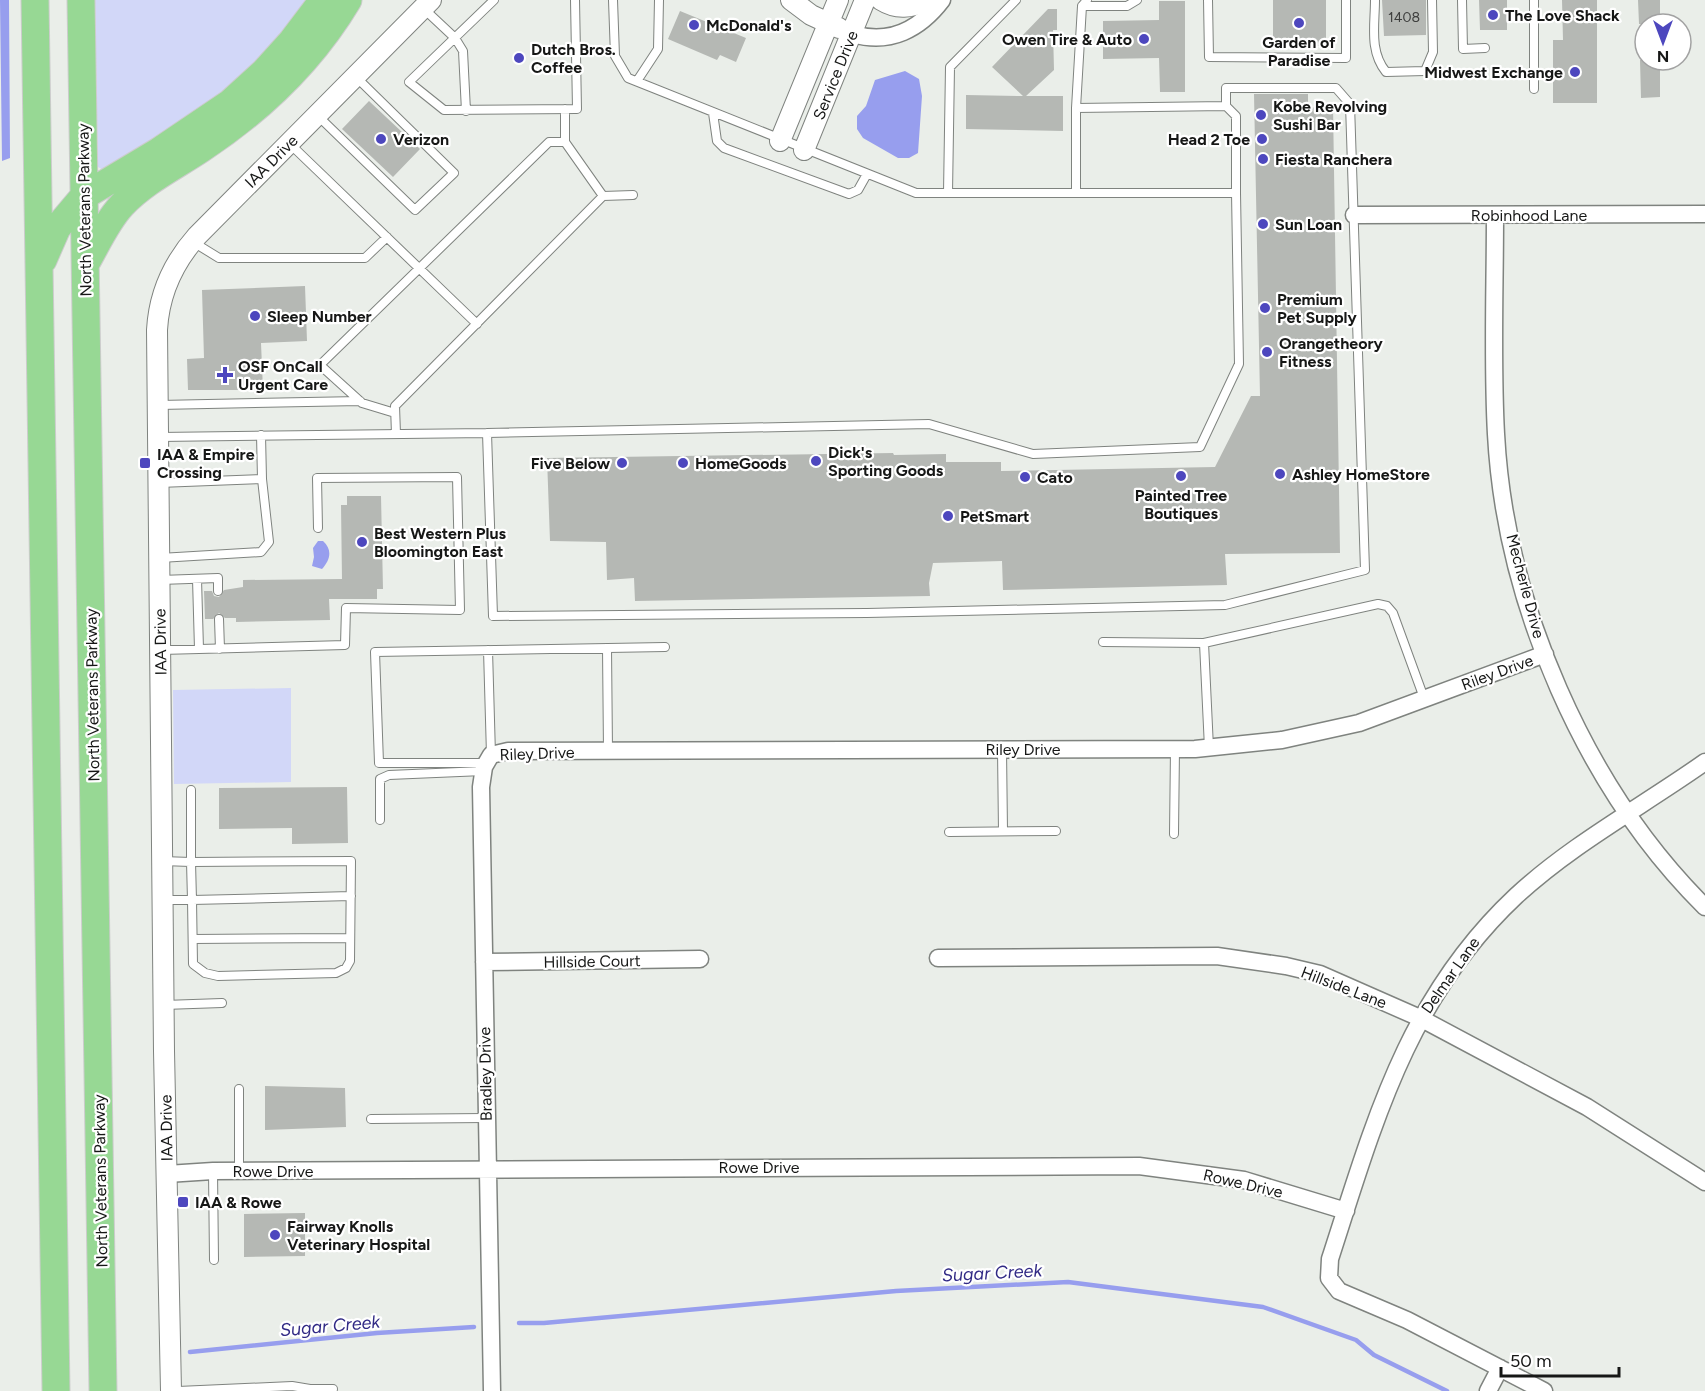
<svg xmlns="http://www.w3.org/2000/svg" width="1705" height="1391" font-family="Figtree,sans-serif">
<rect width="100%" height="100%" fill="#eaeee9"/>
<path fill="#d2d7f8" d="M95 0H308L266 52 213 101 103 170 98 167Z
M291 688V782L174 784 173 690Z"/>
<path fill="#979eee" d="M0 0H9L10 158 2 161Z
M905 71 919 79 922 96 918 153 909 158H898L863 138 857 129V116L866 106 875 80Z
M318 541H323C333 550 330 560 322 569L312 566 314 557 313 548Z"/>
<g fill="none" stroke-linecap="round" stroke-linejoin="round">
<path stroke="#979eee" stroke-width="4.5" d="M519 1323H544L896 1291 1068 1282 1263 1307 1356 1340 1374 1355 1447 1391
M190 1352 377 1333 474 1327"/>
</g>
<path fill="#b5b8b4" d="M1273 0H1326V46H1273Z
M1382 0H1426V35L1384 36Z
M1479 0H1507V30H1480Z
M1562 0H1597V103H1553V40H1563Z
M1638 0H1660V24H1639Z
M1159 1H1185V92H1160L1159 58 1103 59V21L1159 20Z
M1048 9H1057V30H1053L1054 70 1026 96H1063V131L966 129V95L1023 96 992 67Z
M680 11 746 38 736 62 720 55 717 60 668 39Z
M1640 60H1660V97L1641 98Z
M1254 94H1308V108L1333 106 1340 553 1225 554 1227 585 1003 590 1002 561 933 563 929 583 930 596 635 601 634 578 607 580 606 542 550 541 547 458 893 453 894 455 946 454V462H1001V471L1215 467 1251 396H1260Z
M369 101 420 149 393 177 342 129Z
M305 286 307 341 261 343 263 390H188L187 359 204 358 202 290Z
M347 496H381L383 589H377V599H329L330 620 236 622V618H225L219 613 213 619H205L204 591H212L214 596 219 597 224 590 243 587V580L342 579 341 505H347Z
M347 787 348 843 292 844V828L219 829V788Z
M265 1086 345 1088 346 1127 265 1130Z
M305 1213V1256L244 1257V1214Z"/>
<g fill="none" stroke-linecap="round" stroke-linejoin="round">
<g stroke="#7f837f" stroke-width="10">
<path id="service" d="M494 0 409 82 444 110 577 109 575 0
M1208 0 1209 57 1346 58V0
M1375 0C1375 25 1369 51 1386 72L1425 71 1433 52 1432 0
M1462 0 1463 49 1485 48
M1082 6H1127L1137 0
M423 8 455 38 463 51 466 111
M637 81 658 49 659 0
M1534 89V0
M1076 108 1226 106
M565 109V142L603 196
M713 113 717 141 724 148 849 194 858 190 867 174
M317 115 415 210 454 173 355 76
M289 143 477 324
M948 193 950 67 1016 0
M1076 193V108L1082 6 1087 0
M193 242 219 258H365L387 237
M159 405 360 401
M395 413 362 403 320 365 549 142H565
M487 433 929 424 1033 454 1200 447 1239 364 1236 193
M396 434 395 406 603 196 633 195
M261 435 262 479
M159 437 487 433 493 616 867 613 1225 605 1365 570 1350 104 1336 88H1226V106L1236 116V193H916L628 78 615 56 613 0
M159 483 262 479 269 542 261 552 160 558
M197 579 199 649
M160 580 218 578V591
M219 619 220 649
M1103 642 1204 643 1378 604 1387 606 1393 613 1424 698
M1204 643 1209 748
M607 648 608 751
M161 650 345 645 346 608 460 610 457 477 317 478 318 528
M488 650 491 755
M1002 750 1003 831
M486 763H379L375 652 665 647
M380 820V779L389 775 483 771
M949 832 1056 831
M1174 834 1175 749
M162 861 191 862V790
M163 900H192L193 964 205 973 218 976 336 973 346 968 350 961 351 861 191 862 192 900 351 896
M193 939 350 938
M164 1005 222 1003
M239 1089V1171
M371 1119 486 1118
M213 1171 214 1260
M178 1391 292 1386 310 1389H333"/>
</g>
<g stroke="#7f837f" stroke-width="19">
<path id="minor" d="M853 34C890 45 920 29 942 0
M1354 215 1705 214
M1495 216C1495 288 1492 362 1496 434 1505 603 1585 788 1705 907
M938 958 1217 956 1286 966 1320 974 1420 1018 1587 1107 1705 1182
M484 962 700 959
M167 1174 213 1171 1139 1166 1244 1180 1346 1211
M492 1391 481 787 484 767 491 755 508 751 1195 749 1282 740 1359 723 1545 654
M1488 1391 1500 1368
M1544 1391 1407 1320 1339 1291 1329 1278 1330 1259C1374 1123 1407 998 1516 896 1572 844 1643 806 1705 762"/>
</g>
<g stroke="#7f837f" stroke-width="22">
<path id="tertiary" d="M791 0 811 15 839 28
M881 0C897 10 911 8 927 0
M780 141 838 0
M804 150 865 0
M171 1391 164 1051 157 330C159 293 173 263 197 236L431 0"/>
</g>
<g stroke="#ccc" stroke-width="29">
<path id="trunk" d="M35 0 56 1391
M81 0 103 1391
M43 260 57 228 84 196 159 151 230 103 264 72 292 41 323 0
M86 263C97 244 107 221 122 205 145 181 174 167 201 149 260 110 311 62 348 0"/>
</g>
<use href="#service" stroke="#fff" stroke-width="8"/>
<use href="#minor" stroke="#fff" stroke-width="16"/>
<use href="#tertiary" stroke="#fff" stroke-width="20"/>
<use href="#trunk" stroke="#97d894" stroke-width="27"/>
</g>
<g fill="#4d47be" stroke="#fff" stroke-width="2">
<circle cx="1493" cy="15" r="6"/>
<circle cx="1299" cy="23" r="6"/>
<circle cx="694" cy="25" r="6"/>
<circle cx="1144" cy="39" r="6"/>
<circle cx="519" cy="58" r="6"/>
<circle cx="1575" cy="72" r="6"/>
<circle cx="1261" cy="115" r="6"/>
<circle cx="381" cy="139" r="6"/>
<circle cx="1262" cy="139" r="6"/>
<circle cx="1263" cy="159" r="6"/>
<circle cx="1263" cy="224" r="6"/>
<circle cx="1265" cy="308" r="6"/>
<circle cx="255" cy="316" r="6"/>
<circle cx="1267" cy="352" r="6"/>
<path d="M222 366h6v6h6v6h-6v6h-6v-6h-6v-6h6z"/>
<circle cx="816" cy="461" r="6"/>
<rect x="139" y="457" width="12" height="12" rx="3"/>
<circle cx="622" cy="463" r="6"/>
<circle cx="683" cy="463" r="6"/>
<circle cx="1280" cy="474" r="6"/>
<circle cx="1181" cy="476" r="6"/>
<circle cx="1025" cy="477" r="6"/>
<circle cx="948" cy="516" r="6"/>
<circle cx="362" cy="542" r="6"/>
<rect x="177" y="1196" width="12" height="12" rx="3"/>
<circle cx="275" cy="1235" r="6"/>
</g>
<g text-anchor="middle" stroke-width="4.5" stroke-linejoin="round" paint-order="stroke">
<g font-size="14" fill="#3e3f3e">
<text x="1404" y="22">1408</text>
</g>
<g font-size="16" font-weight="bold" fill="#161716" stroke="#fff" text-anchor="start">
<text x="1505" y="21">The Love Shack</text>
<text x="706" y="31">McDonald's</text>
<text x="1132" y="45" text-anchor="end">Owen Tire &amp; Auto</text>
<text x="1299" y="48" text-anchor="middle">Garden of<tspan x="1299" dy="18">Paradise</tspan></text>
<text x="531" y="55">Dutch Bros.<tspan x="531" dy="18">Coffee</tspan></text>
<text x="1563" y="78" text-anchor="end">Midwest Exchange</text>
<text x="1273" y="112">Kobe Revolving<tspan x="1273" dy="18">Sushi Bar</tspan></text>
<text x="393" y="145">Verizon</text>
<text x="1250" y="145" text-anchor="end">Head 2 Toe</text>
<text x="1275" y="165">Fiesta Ranchera</text>
<text x="1275" y="230">Sun Loan</text>
<text x="1277" y="305">Premium<tspan x="1277" dy="18">Pet Supply</tspan></text>
<text x="267" y="322">Sleep Number</text>
<text x="1279" y="349">Orangetheory<tspan x="1279" dy="18">Fitness</tspan></text>
<text x="238" y="372">OSF OnCall<tspan x="238" dy="18">Urgent Care</tspan></text>
<text x="828" y="458">Dick's<tspan x="828" dy="18">Sporting Goods</tspan></text>
<text x="157" y="460">IAA &amp; Empire<tspan x="157" dy="18">Crossing</tspan></text>
<text x="610" y="469" text-anchor="end">Five Below</text>
<text x="695" y="469">HomeGoods</text>
<text x="1292" y="480">Ashley HomeStore</text>
<text x="1037" y="483">Cato</text>
<text x="1181" y="501" text-anchor="middle">Painted Tree<tspan x="1181" dy="18">Boutiques</tspan></text>
<text x="960" y="522">PetSmart</text>
<text x="374" y="539">Best Western Plus<tspan x="374" dy="18">Bloomington East</tspan></text>
<text x="195" y="1208">IAA &amp; Rowe</text>
<text x="287" y="1232">Fairway Knolls<tspan x="287" dy="18">Veterinary Hospital</tspan></text>
</g>
<g font-size="16" fill="#161716" stroke="#fff">
<text transform="translate(835 75) rotate(-68)" y="6">Service Drive</text>
<text transform="translate(271 161) rotate(-45)" y="6">IAA Drive</text>
<text transform="translate(84 210) rotate(-91)" y="6">North Veterans Parkway</text>
<text x="1529" y="221">Robinhood Lane</text>
<text transform="translate(1526 586) rotate(75)" y="6">Mecherle Drive</text>
<text transform="translate(160 642) rotate(-91)" y="6">IAA Drive</text>
<text transform="translate(1497 672) rotate(-20)" y="6">Riley Drive</text>
<text transform="translate(92 695) rotate(-91)" y="6">North Veterans Parkway</text>
<text x="1023" y="755">Riley Drive</text>
<text transform="translate(537 753) rotate(-2)" y="6">Riley Drive</text>
<text transform="translate(592 961) rotate(-1)" y="6">Hillside Court</text>
<text transform="translate(1450 975) rotate(-55)" y="6">Delmar Lane</text>
<text transform="translate(1344 987) rotate(21)" y="6">Hillside Lane</text>
<text transform="translate(485 1074) rotate(-91)" y="6">Bradley Drive</text>
<text transform="translate(166 1128) rotate(-91)" y="6">IAA Drive</text>
<text x="759" y="1173">Rowe Drive</text>
<text x="273" y="1177">Rowe Drive</text>
<text transform="translate(100 1181) rotate(-91)" y="6">North Veterans Parkway</text>
<text transform="translate(1243 1183) rotate(13)" y="6">Rowe Drive</text>
</g>
<g font-size="18" font-style="italic" fill="#312a85" stroke="#fff">
<text transform="translate(992 1273) rotate(-3)" y="6">Sugar Creek</text>
<text transform="translate(330 1326) rotate(-5)" y="6">Sugar Creek</text>
</g>
</g>
<g transform="translate(1663 42) rotate(180)"><circle r="28" fill="#ffffff" stroke="#a2a2a2" stroke-width="1.5"/>
<path d="M0-4.5L10 22L0 15L-10 22Z" fill="#4d47be"/>
<text y="-9" font-size="16" font-weight="bold" text-anchor="middle" fill="#161716">N</text>
</g>
<path d="M1501 1367v9h118v-9" fill="none" stroke="#161716" stroke-width="3"/>
<text x="1510" y="1367" font-size="18" fill="#161716" stroke="#ffffff" stroke-width="4.5" paint-order="stroke">50 m</text>
</svg>
